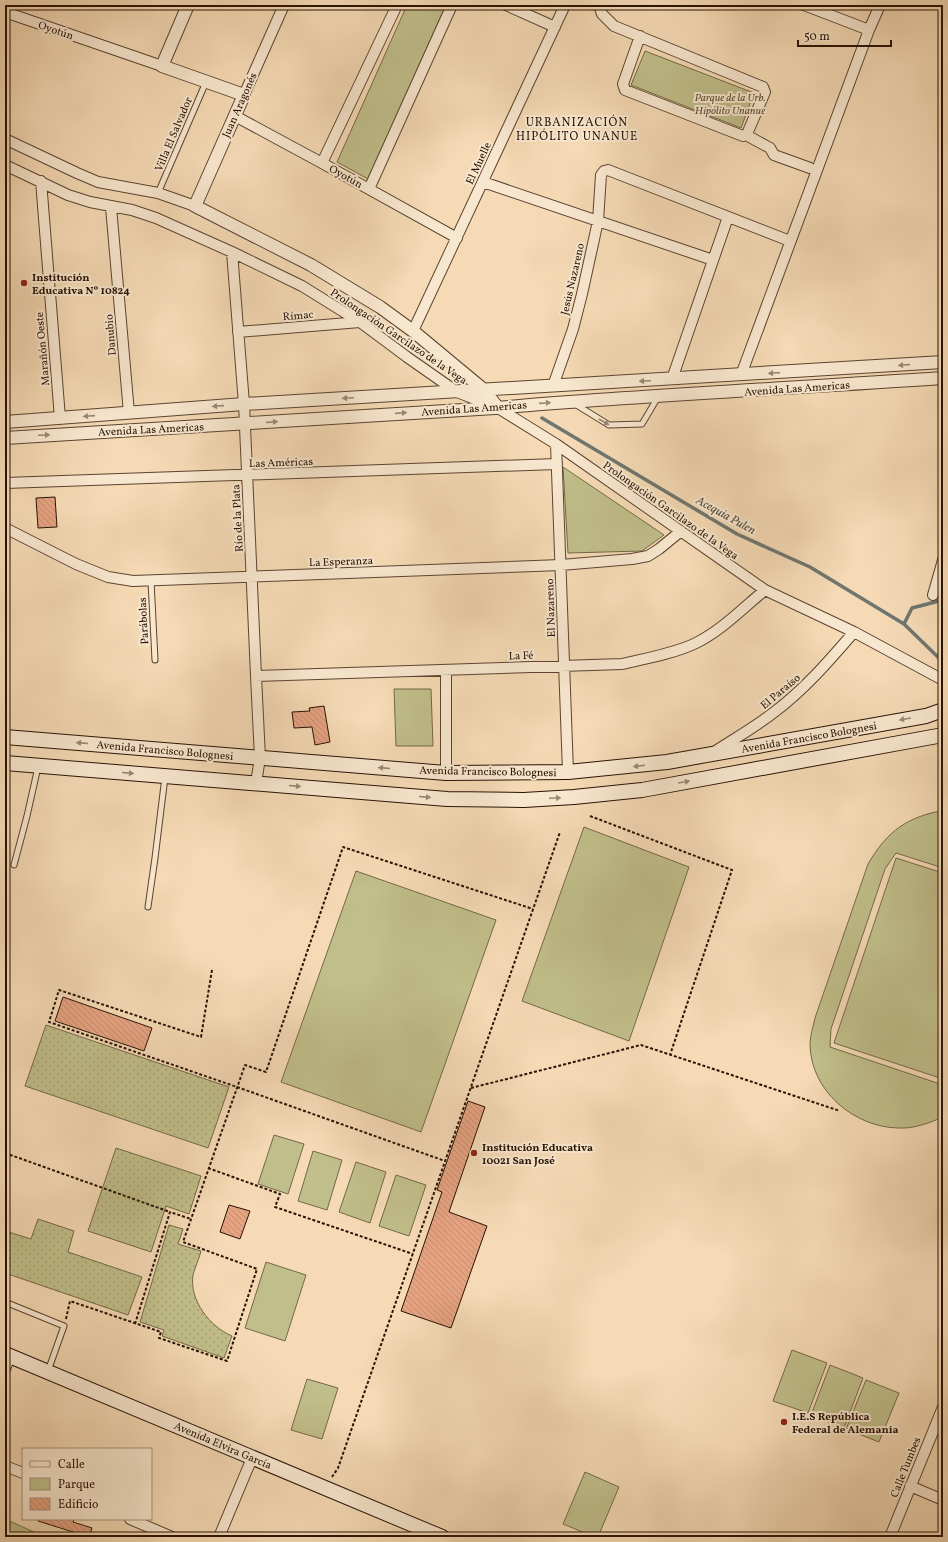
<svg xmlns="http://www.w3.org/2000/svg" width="948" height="1542" font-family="Vollkorn,serif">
<defs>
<pattern id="grass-dots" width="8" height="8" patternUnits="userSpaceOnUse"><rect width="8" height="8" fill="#c0be8a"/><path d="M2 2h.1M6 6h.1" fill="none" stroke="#a5a275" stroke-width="1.8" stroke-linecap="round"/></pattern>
<pattern id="building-back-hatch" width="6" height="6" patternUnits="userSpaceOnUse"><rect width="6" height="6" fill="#e6a382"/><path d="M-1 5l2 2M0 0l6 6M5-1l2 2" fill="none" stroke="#c58b6f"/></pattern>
</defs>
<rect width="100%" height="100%" fill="#f5dab5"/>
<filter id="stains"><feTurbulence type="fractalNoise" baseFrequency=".005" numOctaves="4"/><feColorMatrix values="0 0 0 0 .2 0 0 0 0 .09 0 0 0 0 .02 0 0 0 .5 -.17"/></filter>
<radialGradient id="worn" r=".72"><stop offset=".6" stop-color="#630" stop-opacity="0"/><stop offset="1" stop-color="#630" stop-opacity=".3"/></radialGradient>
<path fill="url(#grass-dots)" stroke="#746847" d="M46 1025 229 1087 208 1148 25 1086Z
M116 1148 201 1176 189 1214 166 1206 151 1252 88 1231Z
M38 1219 74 1231 68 1252 142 1277 128 1315 5 1273V1231L31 1239Z
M169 1225 183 1229 178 1244 201 1251C199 1259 195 1267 193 1275 189 1300 210 1327 232 1336L224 1358 162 1336 164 1330 140 1322Z"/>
<path fill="#c0be8a" stroke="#746847" d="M407 5H446L368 179 337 162Z
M645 51 754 93 741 128 631 85Z
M563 467 664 535 642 551 568 553Z
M394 689H431L433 746H396Z
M935 812H943V868L896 853 885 869 831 1029 830 1047 943 1085V1117C929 1123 914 1129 898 1128 854 1127 811 1091 810 1045 810 1036 813 1027 815 1018L868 864C885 835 902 820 935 812Z
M584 827 689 867 629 1041 522 1001Z
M896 858 943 873V1079L834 1043Z
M356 871 496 920 421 1132 281 1082Z
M274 1135 304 1144 288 1194 258 1184Z
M313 1151 342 1160 327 1210 298 1201Z
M356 1162 386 1172 370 1223 339 1212Z
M396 1175 426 1185 409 1236 379 1226Z
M266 1262 306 1275 285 1341 245 1328Z
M792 1350 827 1363 808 1413 773 1401Z
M830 1365 863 1378 844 1428 811 1415Z
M307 1379 338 1388 322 1439 291 1430Z
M866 1380 899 1393 879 1442 846 1429Z
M585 1472 619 1487 598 1537H595L563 1524Z
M5 1519 45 1537H5Z"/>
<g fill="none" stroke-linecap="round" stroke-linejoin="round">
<path stroke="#6f766f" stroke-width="3.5" d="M542 418 737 534 810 567 904 624 943 662
M904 624 912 608 943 600"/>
</g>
<path fill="url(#building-back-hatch)" stroke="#281204" d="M55 497 57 527 38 528 36 498Z
M324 706 330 742 315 745 312 727 294 728 292 712 310 711 309 708Z
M63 997 152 1028 144 1051 55 1021Z
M468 1101 485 1107 449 1212 487 1226 451 1328 401 1311 442 1192 437 1190Z
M229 1205 250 1211 240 1239 220 1232Z
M38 1519H74L73 1522 92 1528 89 1537 38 1521Z"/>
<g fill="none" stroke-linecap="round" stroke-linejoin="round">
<g stroke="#5b4430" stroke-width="7">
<path id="service" d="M158 193 206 82
M575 404 609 425 642 424 658 397
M151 581 155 660
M14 865 27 816 38 767
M148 907 155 858 165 777
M5 1302 64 1326 48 1371"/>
</g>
<g stroke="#5b4430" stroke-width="12">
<path id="minor" d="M506 5 555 27
M599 5 602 14 614 26 763 87 765 92 747 134 743 136 625 90 623 84 640 36
M804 5 869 30
M5 12 162 66
M244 95 284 5
M235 116 322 163 457 238
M746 135 770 148 774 155 810 168
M5 139 77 173 98 182 158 193 195 206
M322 163 397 5
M5 165 68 195 90 202 132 210 156 218 232 252 302 286 360 322 407 357 457 392 498 408 556 444 765 590 854 632 943 680
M41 181 60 418
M483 182 713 260
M369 189 452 5
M111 207 129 413
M232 252 244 404 256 676 260 758 256 783
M413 331 565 5
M238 332 360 322
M741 375 869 30 880 5
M672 379 728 217
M553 386 573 329 582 294 598 221 601 175 604 171 608 170 790 241
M556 444 568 772
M5 483 557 464
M5 528 76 564 108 577 133 581 561 565 632 559 648 556 659 549 681 531
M933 595 943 560
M446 670V773
M256 676 622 664C644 659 676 653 696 643 722 630 743 608 765 590
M714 752C734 739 755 727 773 713 804 690 829 661 854 632
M5 1369 10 1356
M5 1466 23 1473
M910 1486 943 1500
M130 1519 172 1537
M219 1537 252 1458
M890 1537 943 1407"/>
</g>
<g stroke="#5b4430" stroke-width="14">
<path id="tertiary" d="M188 5 162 66 244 95 195 206 311 265 380 307 413 331 484 390 498 408
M5 422 244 404 943 362
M5 438C168 428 332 418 495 408 511 407 527 405 542 404 676 394 809 387 943 378"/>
</g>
<g stroke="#281204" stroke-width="16">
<path id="secondary" d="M5 737 446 773 568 772 667 762 926 716 943 710
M5 763 447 799 524 800 574 797 642 790 943 735
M5 1354 442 1537"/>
</g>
<path stroke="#281204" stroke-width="2" stroke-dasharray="3 2" stroke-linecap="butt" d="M590 816 732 870 670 1055
M212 970 201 1037 59 990 49 1022 237 1087 445 1161
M471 1088 641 1045 840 1111
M5 1153 170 1212
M208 1168 280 1194 275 1207 413 1254
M66 1319 70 1301 161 1332 159 1338 227 1361 257 1269 183 1242 245 1065 266 1072 343 847 533 909
M135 1324 170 1212 191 1219
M332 1477 338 1468 560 832"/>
<use href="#service" stroke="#f8e7cf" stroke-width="5"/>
<use href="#minor" stroke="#f8e7cf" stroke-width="10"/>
<use href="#tertiary" stroke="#f8e7cf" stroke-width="12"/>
<use href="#secondary" stroke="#f8e7cf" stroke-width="14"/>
</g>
<defs><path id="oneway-solid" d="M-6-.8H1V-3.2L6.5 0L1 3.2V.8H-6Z"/></defs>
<g fill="#9a8774">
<use href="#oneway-solid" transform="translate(904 365) rotate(176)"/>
<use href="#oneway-solid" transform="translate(774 373) rotate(176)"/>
<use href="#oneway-solid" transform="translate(645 381) rotate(177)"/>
<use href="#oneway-solid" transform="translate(348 398) rotate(177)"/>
<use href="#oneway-solid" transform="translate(545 403) rotate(-4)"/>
<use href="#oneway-solid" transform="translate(218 406) rotate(176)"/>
<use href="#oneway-solid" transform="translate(401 413) rotate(-4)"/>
<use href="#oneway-solid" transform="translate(89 416) rotate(176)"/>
<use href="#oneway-solid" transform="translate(272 422) rotate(-4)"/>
<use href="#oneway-solid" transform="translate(604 422) rotate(30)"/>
<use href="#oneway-solid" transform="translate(44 435) rotate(-3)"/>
<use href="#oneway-solid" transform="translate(905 719) rotate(170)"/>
<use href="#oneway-solid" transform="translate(82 743) rotate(-175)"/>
<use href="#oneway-solid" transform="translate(639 766) rotate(173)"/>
<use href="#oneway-solid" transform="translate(384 768) rotate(-175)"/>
<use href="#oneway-solid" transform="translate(128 773) rotate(5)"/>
<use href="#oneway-solid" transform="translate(684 782) rotate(-10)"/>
<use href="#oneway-solid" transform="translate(295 786) rotate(5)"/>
<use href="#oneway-solid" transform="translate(425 797) rotate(5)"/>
<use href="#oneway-solid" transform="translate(555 798) rotate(-3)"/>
</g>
<g fill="#8f2418" stroke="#f8e7cf" stroke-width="1.5">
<circle cx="24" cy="283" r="4"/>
<circle cx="474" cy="1153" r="4"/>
<circle cx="784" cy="1422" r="4"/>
</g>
<g text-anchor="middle" stroke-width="4" stroke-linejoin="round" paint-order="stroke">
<g font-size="11" fill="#281204" stroke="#f8e7cf">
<text transform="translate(56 30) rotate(19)" y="4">Oyotún</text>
<text transform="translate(239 105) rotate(-66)" y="4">Juan Aragonés</text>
<text transform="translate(173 134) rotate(-67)" y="4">Villa El Salvador</text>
<text transform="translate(478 163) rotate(-65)" y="4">El Muelle</text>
<text transform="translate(346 176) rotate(29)" y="4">Oyotún</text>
<text transform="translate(572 279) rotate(-77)" y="4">Jesús Nazareno</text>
<text transform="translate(298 315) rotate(-5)" y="4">Rímac</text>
<text transform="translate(110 335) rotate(-95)" y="4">Danubio</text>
<text transform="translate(399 336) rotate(34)" y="4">Prolongación Garcilazo de la Vega</text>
<text transform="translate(42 349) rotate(-95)" y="4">Marañón Oeste</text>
<text transform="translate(797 388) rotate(-4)" y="4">Avenida Las Americas</text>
<text transform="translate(474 408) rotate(-4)" y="4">Avenida Las Americas</text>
<text transform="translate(151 429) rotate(-3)" y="4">Avenida Las Americas</text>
<text transform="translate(281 462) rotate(-2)" y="4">Las Américas</text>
<text transform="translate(671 510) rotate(35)" y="4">Prolongación Garcilazo de la Vega</text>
<text transform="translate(237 518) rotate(-93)" y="4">Río de la Plata</text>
<text transform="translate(341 561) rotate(-2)" y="4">La Esperanza</text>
<text transform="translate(550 608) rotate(-92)" y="4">El Nazareno</text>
<text transform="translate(143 621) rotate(-93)" y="4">Parábolas</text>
<text transform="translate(521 655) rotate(-2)" y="4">La Fé</text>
<text transform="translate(780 691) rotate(-40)" y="4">El Paraíso</text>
<text transform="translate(809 737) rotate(-10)" y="4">Avenida Francisco Bolognesi</text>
<text transform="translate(165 750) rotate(5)" y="4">Avenida Francisco Bolognesi</text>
<text transform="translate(488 771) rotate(1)" y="4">Avenida Francisco Bolognesi</text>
<text transform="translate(223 1445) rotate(23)" y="4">Avenida Elvira García</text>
<text transform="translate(905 1467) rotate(-68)" y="4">Calle Tumbes</text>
</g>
<g font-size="11" font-style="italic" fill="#5d4e33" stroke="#f8e7cf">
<text x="730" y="101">Parque de la Urb.<tspan x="730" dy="13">Hipólito Unanue</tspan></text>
</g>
<g font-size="11" font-weight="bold" fill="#281204" stroke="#f8e7cf" text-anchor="start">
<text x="32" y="281">Institución<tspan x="32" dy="13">Educativa Nº 10824</tspan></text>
<text x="482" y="1151">Institución Educativa<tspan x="482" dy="13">10021 San José</tspan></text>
<text x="792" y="1420">I.E.S República<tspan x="792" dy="13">Federal de Alemania</tspan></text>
</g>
<g font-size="12" letter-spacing="1" fill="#281204" stroke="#f8e7cf">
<text x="577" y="126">URBANIZACIÓN<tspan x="577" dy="14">HIPÓLITO UNANUE</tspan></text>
</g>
<g font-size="12" font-style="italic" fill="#524c42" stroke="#f8e7cf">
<text transform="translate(726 515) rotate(29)" y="4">Acequia Pulen</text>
</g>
</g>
<rect width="948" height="1542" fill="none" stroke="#f5dab5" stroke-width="20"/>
<rect x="6" y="6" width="936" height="1530" fill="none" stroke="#281204" stroke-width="2"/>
<rect x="10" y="10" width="928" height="1522" fill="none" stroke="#281204"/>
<rect x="22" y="1448" width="130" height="72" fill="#f8e7cf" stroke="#a5927e"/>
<rect x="30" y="1461" width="20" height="6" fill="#f8e7cf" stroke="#a5927e"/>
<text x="58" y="1468" font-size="12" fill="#281204">Calle</text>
<rect x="30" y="1478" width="20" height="12" fill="#c0be8a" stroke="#a5927e"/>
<text x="58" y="1488" font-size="12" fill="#281204">Parque</text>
<rect x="30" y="1498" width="20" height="12" fill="url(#building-back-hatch)" stroke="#a5927e"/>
<text x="58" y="1508" font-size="12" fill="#281204">Edificio</text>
<path d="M798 40v6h93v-6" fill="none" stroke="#281204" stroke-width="2"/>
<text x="804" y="40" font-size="12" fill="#281204" stroke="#f8e7cf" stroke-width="3" paint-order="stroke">50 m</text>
<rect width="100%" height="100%" filter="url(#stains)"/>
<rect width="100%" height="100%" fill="url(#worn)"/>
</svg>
